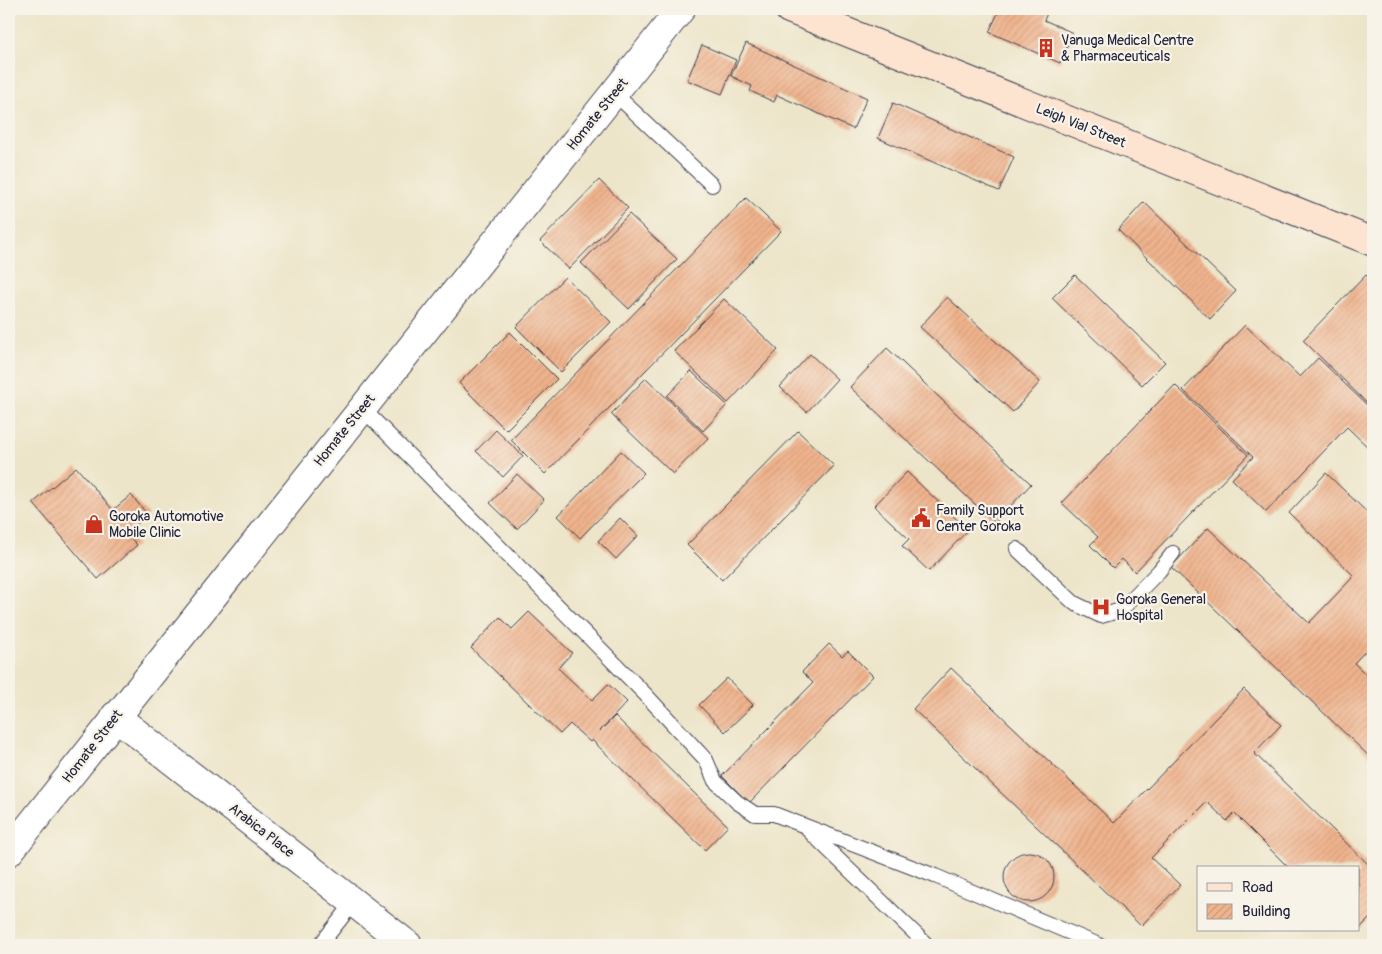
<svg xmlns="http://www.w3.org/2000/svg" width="1382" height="954" font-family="Pangolin,sans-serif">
<defs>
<pattern id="building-hatch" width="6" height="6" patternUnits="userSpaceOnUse" patternTransform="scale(1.25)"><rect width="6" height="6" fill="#f0b48d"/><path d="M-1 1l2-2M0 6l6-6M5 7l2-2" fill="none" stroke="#ce9a7b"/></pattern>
</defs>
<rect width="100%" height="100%" fill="#f7f3e8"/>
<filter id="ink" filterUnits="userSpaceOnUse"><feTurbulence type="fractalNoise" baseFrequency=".02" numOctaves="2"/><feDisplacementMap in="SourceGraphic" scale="10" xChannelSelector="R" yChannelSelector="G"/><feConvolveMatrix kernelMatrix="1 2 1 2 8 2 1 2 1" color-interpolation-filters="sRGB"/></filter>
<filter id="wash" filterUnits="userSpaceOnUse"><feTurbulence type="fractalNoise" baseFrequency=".0096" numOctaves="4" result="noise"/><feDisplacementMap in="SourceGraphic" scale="20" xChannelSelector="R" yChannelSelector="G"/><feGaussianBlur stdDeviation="1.12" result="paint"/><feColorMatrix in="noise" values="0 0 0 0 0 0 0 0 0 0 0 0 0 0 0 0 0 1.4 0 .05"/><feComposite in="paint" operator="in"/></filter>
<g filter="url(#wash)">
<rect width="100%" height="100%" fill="#ede5c9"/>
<g id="blocks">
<path fill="url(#building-hatch)" d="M1000 9H1049L1044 20 1073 33 1060 63 989 32Z
M746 43 867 98 853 129 777 95 774 102 750 91 752 86 731 76Z
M702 45 736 60 722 94 687 80Z
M893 103 1014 157 999 191 878 138Z
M599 180 628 208 569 269 540 241Z
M746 198 781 231 545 474 511 440Z
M1144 202 1236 291 1210 319 1118 230Z
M629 214 677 259 629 309 581 263Z
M1075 275 1165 362 1142 385 1052 298Z
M1366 275 1373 282V409L1303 340Z
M565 277 611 322 561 372 516 327Z
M947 297 1040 382 1013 412 920 327Z
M724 299 778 350 728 403 674 351Z
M1245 325 1300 377 1318 358 1373 411V452L1347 427 1266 512 1232 479 1253 457 1183 390Z
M510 332 557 379 506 430 459 383Z
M887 348 1031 484 995 523 850 387Z
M810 354 837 379 807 412 780 387Z
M691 371 727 405 703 431 667 396Z
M646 378 708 438 673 474 611 414Z
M1175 385 1248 455 1135 572 1122 559 1113 568 1090 545 1098 537 1062 503Z
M496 430 523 456 503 477 476 451Z
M798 431 834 466 722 580 687 545Z
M621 451 644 473 580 538 558 516Z
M76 467 113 510 131 495 148 515 126 533 137 545 98 579 33 503Z
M907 472 968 530 929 571 902 546 909 539 874 506Z
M1326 473 1373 518V643L1354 663 1373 681V760L1171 567 1208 528 1309 623 1354 576 1289 513Z
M517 474 544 500 517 529 490 503Z
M620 518 638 536 616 559 598 541Z
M529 612 572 653 558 668 592 700 608 684 627 702 600 731 615 716 728 826 705 850 592 740 590 742 570 724 560 734 471 648 500 617 512 629Z
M829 644 842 656 848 651 873 676 749 803 722 776 813 683 802 672Z
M951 668 1114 823 1244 689 1281 725 1254 753 1373 869V915L1358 930V868H1289L1234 813 1227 821 1207 802 1151 858 1180 885 1141 926 913 709Z
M727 678 753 705 725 732 699 705Z
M1004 877a25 25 0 1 1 50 0a25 25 0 1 1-50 0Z"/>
</g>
</g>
<g filter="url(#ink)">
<use href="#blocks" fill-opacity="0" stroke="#403f50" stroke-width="1"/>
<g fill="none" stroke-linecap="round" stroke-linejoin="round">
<g stroke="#403f50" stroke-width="16">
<path id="lane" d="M614 93 712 185
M362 408 645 694 706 760 715 781 737 802 755 814H774L935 876 1099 945
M1017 549 1074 603 1101 616 1121 610 1159 571 1173 553
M809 831 927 945
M320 945 354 902"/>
</g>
<g stroke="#403f50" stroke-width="30">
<path id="street" d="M115 716 408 945
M9 852 681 9"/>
</g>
<g stroke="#403f50" stroke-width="30">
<path id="secondary" d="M789 9 1373 242"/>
</g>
<use href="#lane" stroke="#fff" stroke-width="14"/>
<use href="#street" stroke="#fff" stroke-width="28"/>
<use href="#secondary" stroke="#fde4d1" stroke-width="28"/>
</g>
</g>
<defs>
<g id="building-bare" transform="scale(1.5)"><path d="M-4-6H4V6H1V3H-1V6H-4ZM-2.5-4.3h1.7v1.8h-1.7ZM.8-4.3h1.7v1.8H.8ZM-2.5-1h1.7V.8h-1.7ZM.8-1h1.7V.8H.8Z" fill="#c8321e" stroke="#f7f3e8" stroke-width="2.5" paint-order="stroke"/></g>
<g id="civic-bare" transform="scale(1.5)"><path d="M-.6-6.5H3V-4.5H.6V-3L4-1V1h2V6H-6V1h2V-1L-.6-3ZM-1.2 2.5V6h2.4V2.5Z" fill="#c8321e" stroke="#f7f3e8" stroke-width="2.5" paint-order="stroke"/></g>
<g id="shop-bare" transform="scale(1.5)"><path d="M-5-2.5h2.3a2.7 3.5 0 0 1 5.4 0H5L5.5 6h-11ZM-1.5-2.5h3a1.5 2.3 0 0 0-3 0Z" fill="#c8321e" stroke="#f7f3e8" stroke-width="2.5" paint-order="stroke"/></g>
<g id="hospital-bare" transform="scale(1.5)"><path d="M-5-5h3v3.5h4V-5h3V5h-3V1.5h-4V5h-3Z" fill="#c8321e" stroke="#f7f3e8" stroke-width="2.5" paint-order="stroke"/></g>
</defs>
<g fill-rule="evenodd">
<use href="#building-bare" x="1046" y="48"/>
<use href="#civic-bare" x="921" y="518"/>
<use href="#shop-bare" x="94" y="524"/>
<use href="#hospital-bare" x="1101" y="607"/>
</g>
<g text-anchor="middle" stroke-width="4.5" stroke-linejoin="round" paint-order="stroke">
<g font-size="14" fill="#22223b" stroke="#f7f3e8" text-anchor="start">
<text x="1061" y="45">Vanuga Medical Centre<tspan x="1061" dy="16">&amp; Pharmaceuticals</tspan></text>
<text x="936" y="515">Family Support<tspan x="936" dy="16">Center Goroka</tspan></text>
<text x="109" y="521">Goroka Automotive<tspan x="109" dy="16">Mobile Clinic</tspan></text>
<text x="1116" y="604">Goroka General<tspan x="1116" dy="16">Hospital</tspan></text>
</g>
<g font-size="14" fill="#22223b" stroke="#f7f3e8">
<text transform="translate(597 114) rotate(-51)" y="5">Homate Street</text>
<text transform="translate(1081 125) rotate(22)" y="5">Leigh Vial Street</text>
<text transform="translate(344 430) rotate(-51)" y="5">Homate Street</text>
<text transform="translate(92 746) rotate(-52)" y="5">Homate Street</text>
<text transform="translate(262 830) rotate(38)" y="5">Arabica Place</text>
</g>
</g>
<rect width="1382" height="954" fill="none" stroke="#f7f3e8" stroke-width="30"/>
<rect x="1197" y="866" width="162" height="65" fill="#f7f3e8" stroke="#a29fa3"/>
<rect x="1207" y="883" width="25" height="8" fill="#fde4d1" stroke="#a29fa3"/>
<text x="1242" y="892" font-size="15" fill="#22223b">Road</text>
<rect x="1207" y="904" width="25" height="15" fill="url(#building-hatch)" stroke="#a29fa3"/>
<text x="1242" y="916" font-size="15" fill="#22223b">Building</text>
</svg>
